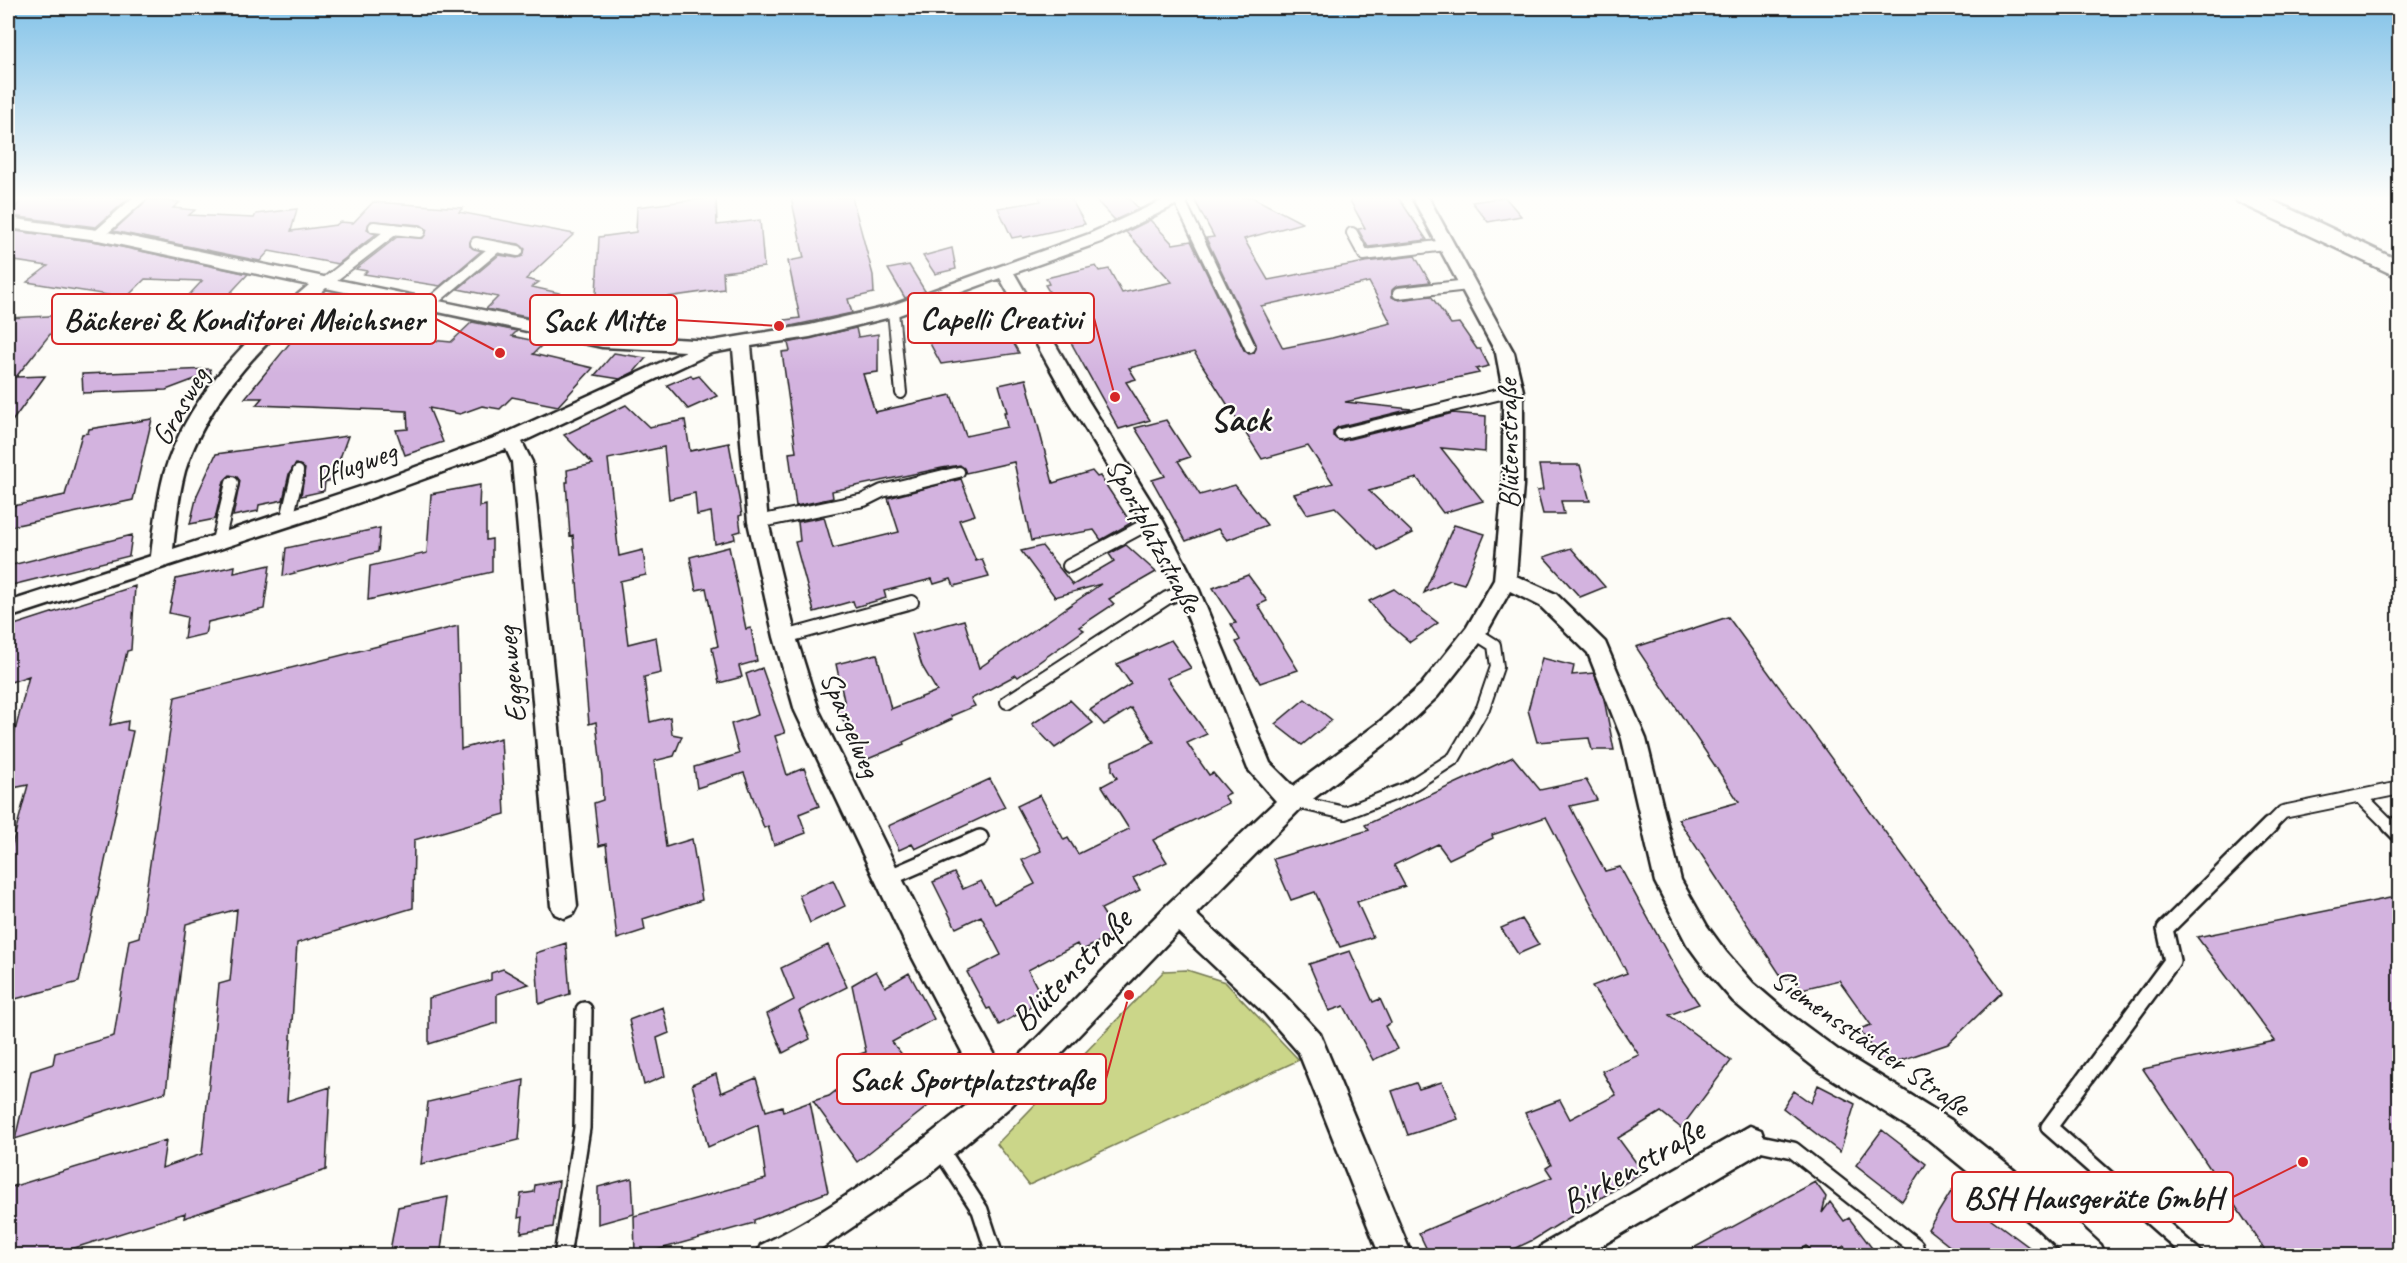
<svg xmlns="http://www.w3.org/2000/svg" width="2407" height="1263" font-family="Caveat,sans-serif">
<rect width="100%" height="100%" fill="#fdfcf7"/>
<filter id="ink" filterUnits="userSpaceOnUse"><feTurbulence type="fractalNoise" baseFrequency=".0167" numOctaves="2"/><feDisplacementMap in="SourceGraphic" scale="12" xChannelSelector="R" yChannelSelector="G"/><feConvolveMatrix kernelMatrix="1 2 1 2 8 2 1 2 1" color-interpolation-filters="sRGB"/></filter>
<g filter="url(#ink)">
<path fill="#cbd689" stroke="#747952" stroke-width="1.5" d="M1187 970 1225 982 1299 1060 1029 1185 997 1144 1164 971Z"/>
<path fill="#d3b3df" stroke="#1c1c1c" stroke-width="1.5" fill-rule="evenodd" d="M22 197H114L129 198 96 227 11 216Z
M716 197 717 225 760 220 764 267 723 272 724 289 624 303V310L595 314 599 237 636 232 637 207Z
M791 197H852L873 275 874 293 848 299 852 313 786 327 785 320 800 318 788 261 804 258Z
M1039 197H1070L1085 224 1023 238 1022 236 1012 238 998 208 1041 201Z
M1093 197H1128L1139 209 1115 220Z
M1193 197H1252L1302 223 1244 239 1268 280 1365 262 1415 256 1430 282 1397 286 1392 290V297L1399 300 1431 296 1451 324 1459 323 1477 349H1480L1489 366 1476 369 1479 373 1345 402 1411 409 1338 427 1333 431V436L1342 441 1453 413 1486 416 1485 452 1441 448 1483 501 1443 513 1417 478 1369 491 1413 533 1378 550 1335 507 1307 514 1294 494 1333 483 1308 446 1262 459 1194 352 1129 368 1136 379 1126 382 1150 420 1119 429 1069 339H1066L1055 315 1063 314 1045 285 1049 284 1046 278 1096 266 1099 271 1109 269 1122 293 1172 282 1126 232 1150 220 1173 244 1191 241 1244 350 1249 354 1254 353 1256 344 1206 238 1214 237ZM1369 282 1391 323 1332 338 1283 348 1261 306Z
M1348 197H1398L1427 240 1368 247 1358 229 1365 228Z
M1505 197 1521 216 1488 222 1472 202Z
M148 199 180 202 173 208 195 210 189 215 254 218 256 214 297 209 291 231 336 225 340 222 353 223 373 202 463 208 459 212 574 234 526 279 539 282 532 287 559 293 532 318 486 309 498 297 458 289 499 255 517 258 523 256 525 249 519 244 473 237 470 246 481 251 440 286 364 274 367 271 356 269 397 237 423 238 427 230 421 225 371 221 367 229 376 234 338 264 269 251 260 261 113 231Z
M8 230 98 242 248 274 207 318 238 320 224 340 150 337 202 281 145 279 126 298 27 282 48 266 8 260Z
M952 248 956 269 935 274 923 256Z
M909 265 925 291 905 298 888 269Z
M934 305 940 313 945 312 949 320 970 316 971 322 1016 311 1025 327 1007 332 1019 353 941 364 913 312Z
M111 313 88 334 51 333 16 377 45 376 8 427V318Z
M472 322 517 331 512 336 544 343 533 354 593 368 558 406 512 397 500 409 482 406 460 414 429 408 443 442 405 455 396 430 408 429 407 411 256 405 262 398H245L302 328 451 342Z
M856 328 858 337 878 334V372L863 374 875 412 951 395 966 436 1007 427 1004 412H1007L999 385 1026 379 1053 483 1092 471 1097 477 1100 476 1131 523 1101 540 1094 530 1031 541 1014 462 966 473 960 465 942 468 832 491 833 498 796 506 789 453 796 452 782 352 790 351 788 343Z
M614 353 646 358 634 372 620 379 595 375Z
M210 369 211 373 166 390 83 393 82 374Z
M691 375 693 378 699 376 717 396 688 409 667 385Z
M626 405 649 427 685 420 690 451 729 443 742 515 739 516 741 531 734 533 735 539 715 544 711 512 697 515 695 493 669 499 664 447 608 459 619 556 643 550 646 575 620 581 628 644 656 637 661 673 644 677 650 722 670 717 672 734 682 736 674 756 654 761 666 847 692 839 702 900 643 919 645 930 617 939 606 844 599 846 594 803 603 800 602 777 596 722 589 724 573 535 570 536 566 482H568L567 470 593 464 564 435Z
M152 419 133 500 8 527V507L65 495 82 434 88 433 89 429Z
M1166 420 1190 457 1178 461 1200 495 1235 485 1267 525 1227 540 1218 529 1186 541 1152 480 1165 476 1135 428Z
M348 436 332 480 325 482 324 491 301 496 305 469 296 464 289 474 283 500 259 505 258 511 233 516 240 481 237 477 230 475 224 481 215 519 190 524 197 495 216 454Z
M1539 465H1580L1590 501H1561L1564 514H1543L1537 491 1543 490Z
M961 479 975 515 959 520 976 561 982 559 989 577 954 586 951 579 934 584 932 579 884 591 886 598 855 607 853 601 814 612 795 542 800 541 798 522 824 517 833 548 899 532 888 498Z
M480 485 479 507 486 505V540L492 539V572L368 600 370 566 427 553 431 494Z
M1454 525 1485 534 1464 584 1450 580 1424 593Z
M380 528 378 552 283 576 286 548Z
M132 535 129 556 8 586V566Z
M1126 545 1156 572 1109 599 1114 604 1079 627 1084 630 1018 677 1016 675 971 699 975 706 951 716 952 719 903 742 904 744 863 761 837 708 845 705 836 664 877 654 891 709 937 691 922 666 912 634 964 620 979 668 1101 584 1055 597 1021 551 1042 546 1073 585 1114 561 1109 554Z
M729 547 746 629 751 628 757 661 739 666 742 677 719 683 712 648 718 646 706 588 696 590 690 557Z
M1571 548 1605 587 1580 597 1544 557Z
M270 565 264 609 208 622 205 634 184 639 187 617 169 613 176 579 235 566 234 573Z
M1248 575 1267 601 1258 605 1298 670 1260 683 1236 642 1240 640 1231 624 1236 623 1213 588Z
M135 586 131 650 127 651 110 725 128 721 127 730 133 731 79 982 8 1001V860L28 785 8 789V737L14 735 29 676 8 683V627Z
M1394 589 1438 623 1410 642 1386 622 1369 601Z
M1728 617 2002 992 1948 1044 1884 1066 1859 1029 1871 1025 1839 980 1802 989 1792 977 1783 979 1678 819 1739 802 1636 647Z
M458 626 461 749 501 738 505 814 414 840 413 908 297 943 287 1101 330 1087 326 1170 184 1218 185 1213 49 1256H8V1188L166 1140 162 1168 202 1154 219 984 230 981 237 909 186 924 166 1092 15 1139 31 1071 53 1064 55 1053 114 1036 129 940 139 937 175 697Z
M1171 640 1191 668 1167 678 1207 734 1187 743 1209 775 1213 773 1230 793 1224 796 1229 803 1153 840 1167 862 1133 878 1140 890 1101 909 1116 933 1081 951 1077 944 1028 970 1042 997 1030 1003 1031 1007 999 1025 990 1008 987 1009 967 972 1001 955 981 916 956 928 933 882 954 873 963 889 981 881 994 904 1035 884 1022 860 1041 851 1017 806 1040 795 1064 840 1068 838 1078 854 1129 829 1102 786 1117 778 1112 770V761L1154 742 1131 708 1104 725 1090 710 1131 684 1117 664Z
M1542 658 1574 666 1572 675 1594 673 1604 699 1614 750H1592L1589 738 1537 742 1528 710Z
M762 668 785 733 775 736 787 775 804 768 819 806 799 814 806 833 774 845 768 826 764 828 744 773 697 788 694 767 739 754 731 724 758 715 746 674Z
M1305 699 1332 720 1302 745 1275 724Z
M1070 700 1093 723 1055 748 1032 724Z
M1513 757 1540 790 1586 780 1597 800 1570 806 1575 816 1605 871 1620 867 1681 978 1699 1004 1669 1015 1731 1061 1681 1128 1661 1112 1618 1138 1643 1172 1533 1240 1500 1256H1430L1419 1233 1552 1177 1546 1168 1551 1165 1525 1113 1560 1100 1570 1119 1616 1095 1602 1071 1639 1055 1592 986 1627 973 1546 817 1492 835 1493 838 1449 859 1438 844 1394 865 1405 886 1357 902 1373 937 1340 947 1315 892 1291 900 1273 859 1369 830 1365 825Z
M990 779 1005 807 915 849 912 844 899 850 888 826Z
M833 880 845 906 810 923 799 895Z
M2400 896V1256H2269L2143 1069 2275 1041 2197 937Z
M1522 919 1539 945 1518 954 1501 928Z
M566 943 570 994 539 1004 536 953Z
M828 945 847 987 799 1011 810 1039 783 1053 767 1014 794 1000 781 968Z
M1350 951 1373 1002 1380 999 1391 1023 1385 1026 1397 1049 1373 1060 1344 1006 1329 1011 1309 964Z
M503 969 529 984 497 994V1023L429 1044V998L491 980V973Z
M876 971 885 987 909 973 934 1019 892 1042 923 1081 960 1053 968 1069 934 1096 937 1099 857 1162 813 1101 829 1096 855 1076 851 1057 866 1052 852 985Z
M663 1007 669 1033 657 1038 665 1076 644 1085 629 1020Z
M716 1074 721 1093 756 1078 766 1111 782 1106 783 1112 810 1102 828 1192 754 1220V1223L635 1256 634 1216 766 1179 758 1125 708 1147 692 1084Z
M524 1080 519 1140 421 1164 428 1102Z
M1442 1082 1458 1119 1408 1135 1392 1091 1416 1083 1419 1089Z
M1818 1085 1855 1104 1840 1152 1783 1108 1794 1091 1811 1103Z
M1882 1130 1926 1164 1902 1201 1856 1165Z
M632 1178 634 1214 598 1224V1187Z
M559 1181 553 1227 521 1233 523 1217 518 1218 521 1194 534 1192 535 1185Z
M1815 1182 1826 1197 1822 1213 1830 1202 1844 1221 1849 1218 1878 1256H1851L1844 1246 1829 1256H1814L1807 1246 1787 1256H1679Z
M1952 1190 2041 1256H1962L1928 1229Z
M448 1197 441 1250 414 1256H389L398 1207Z"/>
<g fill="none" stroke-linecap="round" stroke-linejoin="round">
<g stroke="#1c1c1c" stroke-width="14">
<path id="service-far2" d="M1179 199 1250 347
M374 227 420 232
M1352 233 1364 255 1446 245
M98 235 141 197
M476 243 518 251
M325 283 395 229
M1398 293 1468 285
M429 304 497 247
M893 311 901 393
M1340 434 1513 391
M297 477 298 471
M938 477 959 472"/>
</g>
<g stroke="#1c1c1c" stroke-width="16">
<path id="service-far1" d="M287 519 297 476
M758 522 864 500 882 491 944 476
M218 541 232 483
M1069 566 1153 521
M785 637 912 602
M1007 702 1167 598 1188 590
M2360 796 2391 827
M1292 801 1345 813 1406 789 1454 758 1483 708 1497 667 1494 645 1475 633
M2268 827 2283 812 2400 788"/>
</g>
<g stroke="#1c1c1c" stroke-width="20">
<path id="service" d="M2390 825 2400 835
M888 878 980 838
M1750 1141 1793 1150 1915 1246
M939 1147 980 1210 995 1256
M562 1256 582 1128 584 1010
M2195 1256 2049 1127 2172 961 2165 929 2270 825"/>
</g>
<g stroke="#1c1c1c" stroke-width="5">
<path id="minor" d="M1170 197H1191L1101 242 1014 273 1087 399 1163 521 1199 590 1270 763 1293 786 1377 724 1421 685 1467 627 1494 580 1503 485V391L1496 353 1412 197H1428L1514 353 1523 391V485L1516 576 1556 594 1605 642 1646 739 1681 880 1707 926 1726 952 1753 983 1788 1013 1838 1050 1951 1120 2059 1206 2101 1245 2106 1256H2066L2037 1228 1929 1140 1818 1070 1768 1031 1733 1001 1706 970 1687 944 1655 882 1622 739 1588 653 1540 606 1510 591 1483 639 1437 697 1393 738 1301 808 1196 914 1285 996 1320 1034 1412 1256H1380L1299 1053 1265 1014 1178 932 1011 1106 926 1177 822 1248 807 1256H756L761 1245C842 1206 913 1148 983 1092L906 945 795 711 774 637 748 522 733 349 711 353 522 442 532 462 577 906 573 914 564 918 555 914 551 906 512 462 506 449 330 513 8 618V602L151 556C154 529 157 501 164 474 187 396 249 336 309 285L98 240 8 228V218L98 230 602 335 712 341 810 325 887 307 1089 234ZM1000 278 1067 399 1143 522 1177 590 1248 769 1276 801 1167 905 1004 1072 926 927 819 711 796 637 768 522 751 346 810 337 899 315ZM326 288 602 347 686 351 502 435 378 481 173 549C176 523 178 496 185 471 209 395 268 339 326 288Z
M1750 1126 1761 1130 1765 1141 1761 1152 1584 1256H1537L1542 1245Z"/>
</g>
<g stroke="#1c1c1c" stroke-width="5">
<path id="secondary" d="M2234 197H2265L2400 261V278L2238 202Z"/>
</g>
<use href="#service-far2" stroke="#fdfcf7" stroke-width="10"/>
<use href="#service-far1" stroke="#fdfcf7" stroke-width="12"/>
<use href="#service" stroke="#fdfcf7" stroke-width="15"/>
<use href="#minor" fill="#fdfcf7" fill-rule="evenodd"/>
<use href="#secondary" fill="#fdfcf7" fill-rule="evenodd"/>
</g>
</g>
<linearGradient id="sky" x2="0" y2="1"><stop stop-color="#82c2e8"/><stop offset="0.53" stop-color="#fefefb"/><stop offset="1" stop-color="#fefefb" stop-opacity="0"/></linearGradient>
<rect width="2407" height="374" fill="url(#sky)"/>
<g text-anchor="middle" stroke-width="4.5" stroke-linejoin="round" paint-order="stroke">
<g font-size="30" fill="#1c1c1c" stroke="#fdfcf7">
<text transform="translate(180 406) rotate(-60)" y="10">Grasweg</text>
<text transform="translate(1508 444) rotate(-91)" y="10">Blütenstraße</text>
<text transform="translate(355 464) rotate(-20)" y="10">Pflugweg</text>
<text transform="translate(1154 535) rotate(62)" y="10">Sportplatzstraße</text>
<text transform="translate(511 675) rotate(-96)" y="10">Eggenweg</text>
<text transform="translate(851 724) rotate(67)" y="10">Spargelweg</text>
<text transform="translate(1871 1042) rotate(35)" y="10">Siemensstädter Straße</text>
</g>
<g font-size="36" font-weight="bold" fill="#1c1c1c" stroke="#fdfcf7">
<text x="1240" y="431">Sack</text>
</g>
<g font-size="36" fill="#1c1c1c" stroke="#fdfcf7">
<text transform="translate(1070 969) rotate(-46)" y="13">Blütenstraße</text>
<text transform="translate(1632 1165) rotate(-30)" y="13">Birkenstraße</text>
</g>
</g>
<path fill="none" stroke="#d62828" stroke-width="2" d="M1115 397L1094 318M500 353L436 319M779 326L677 320M1129 995L1106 1079M2303 1162L2233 1197"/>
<g fill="#d62828" stroke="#fdfcf7" stroke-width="2">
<circle cx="1115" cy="397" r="6"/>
<circle cx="500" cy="353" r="6"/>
<circle cx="779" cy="326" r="6"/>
<circle cx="1129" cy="995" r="6"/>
<circle cx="2303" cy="1162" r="6"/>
</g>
<g fill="#fdfcf7" stroke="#d62828" stroke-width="2">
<rect x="908" y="293" width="186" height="50" rx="6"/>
<rect x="52" y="294" width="384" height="50" rx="6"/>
<rect x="530" y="295" width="147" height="50" rx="6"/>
<rect x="837" y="1054" width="269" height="50" rx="6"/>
<rect x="1952" y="1172" width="281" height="50" rx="6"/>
</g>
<g font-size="32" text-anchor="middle" font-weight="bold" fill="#1c1c1c">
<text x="1001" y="329">Capelli Creativi</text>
<text x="244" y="330">Bäckerei &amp; Konditorei Meichsner</text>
<text x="603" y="331">Sack Mitte</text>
<text x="971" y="1090">Sack Sportplatzstraße</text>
<text x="2093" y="1208">BSH Hausgeräte GmbH</text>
</g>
<rect width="2407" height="1263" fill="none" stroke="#fdfcf7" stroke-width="30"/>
<rect x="15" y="15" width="2377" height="1233" fill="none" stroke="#1c1c1c" stroke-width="2" filter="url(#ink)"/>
</svg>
